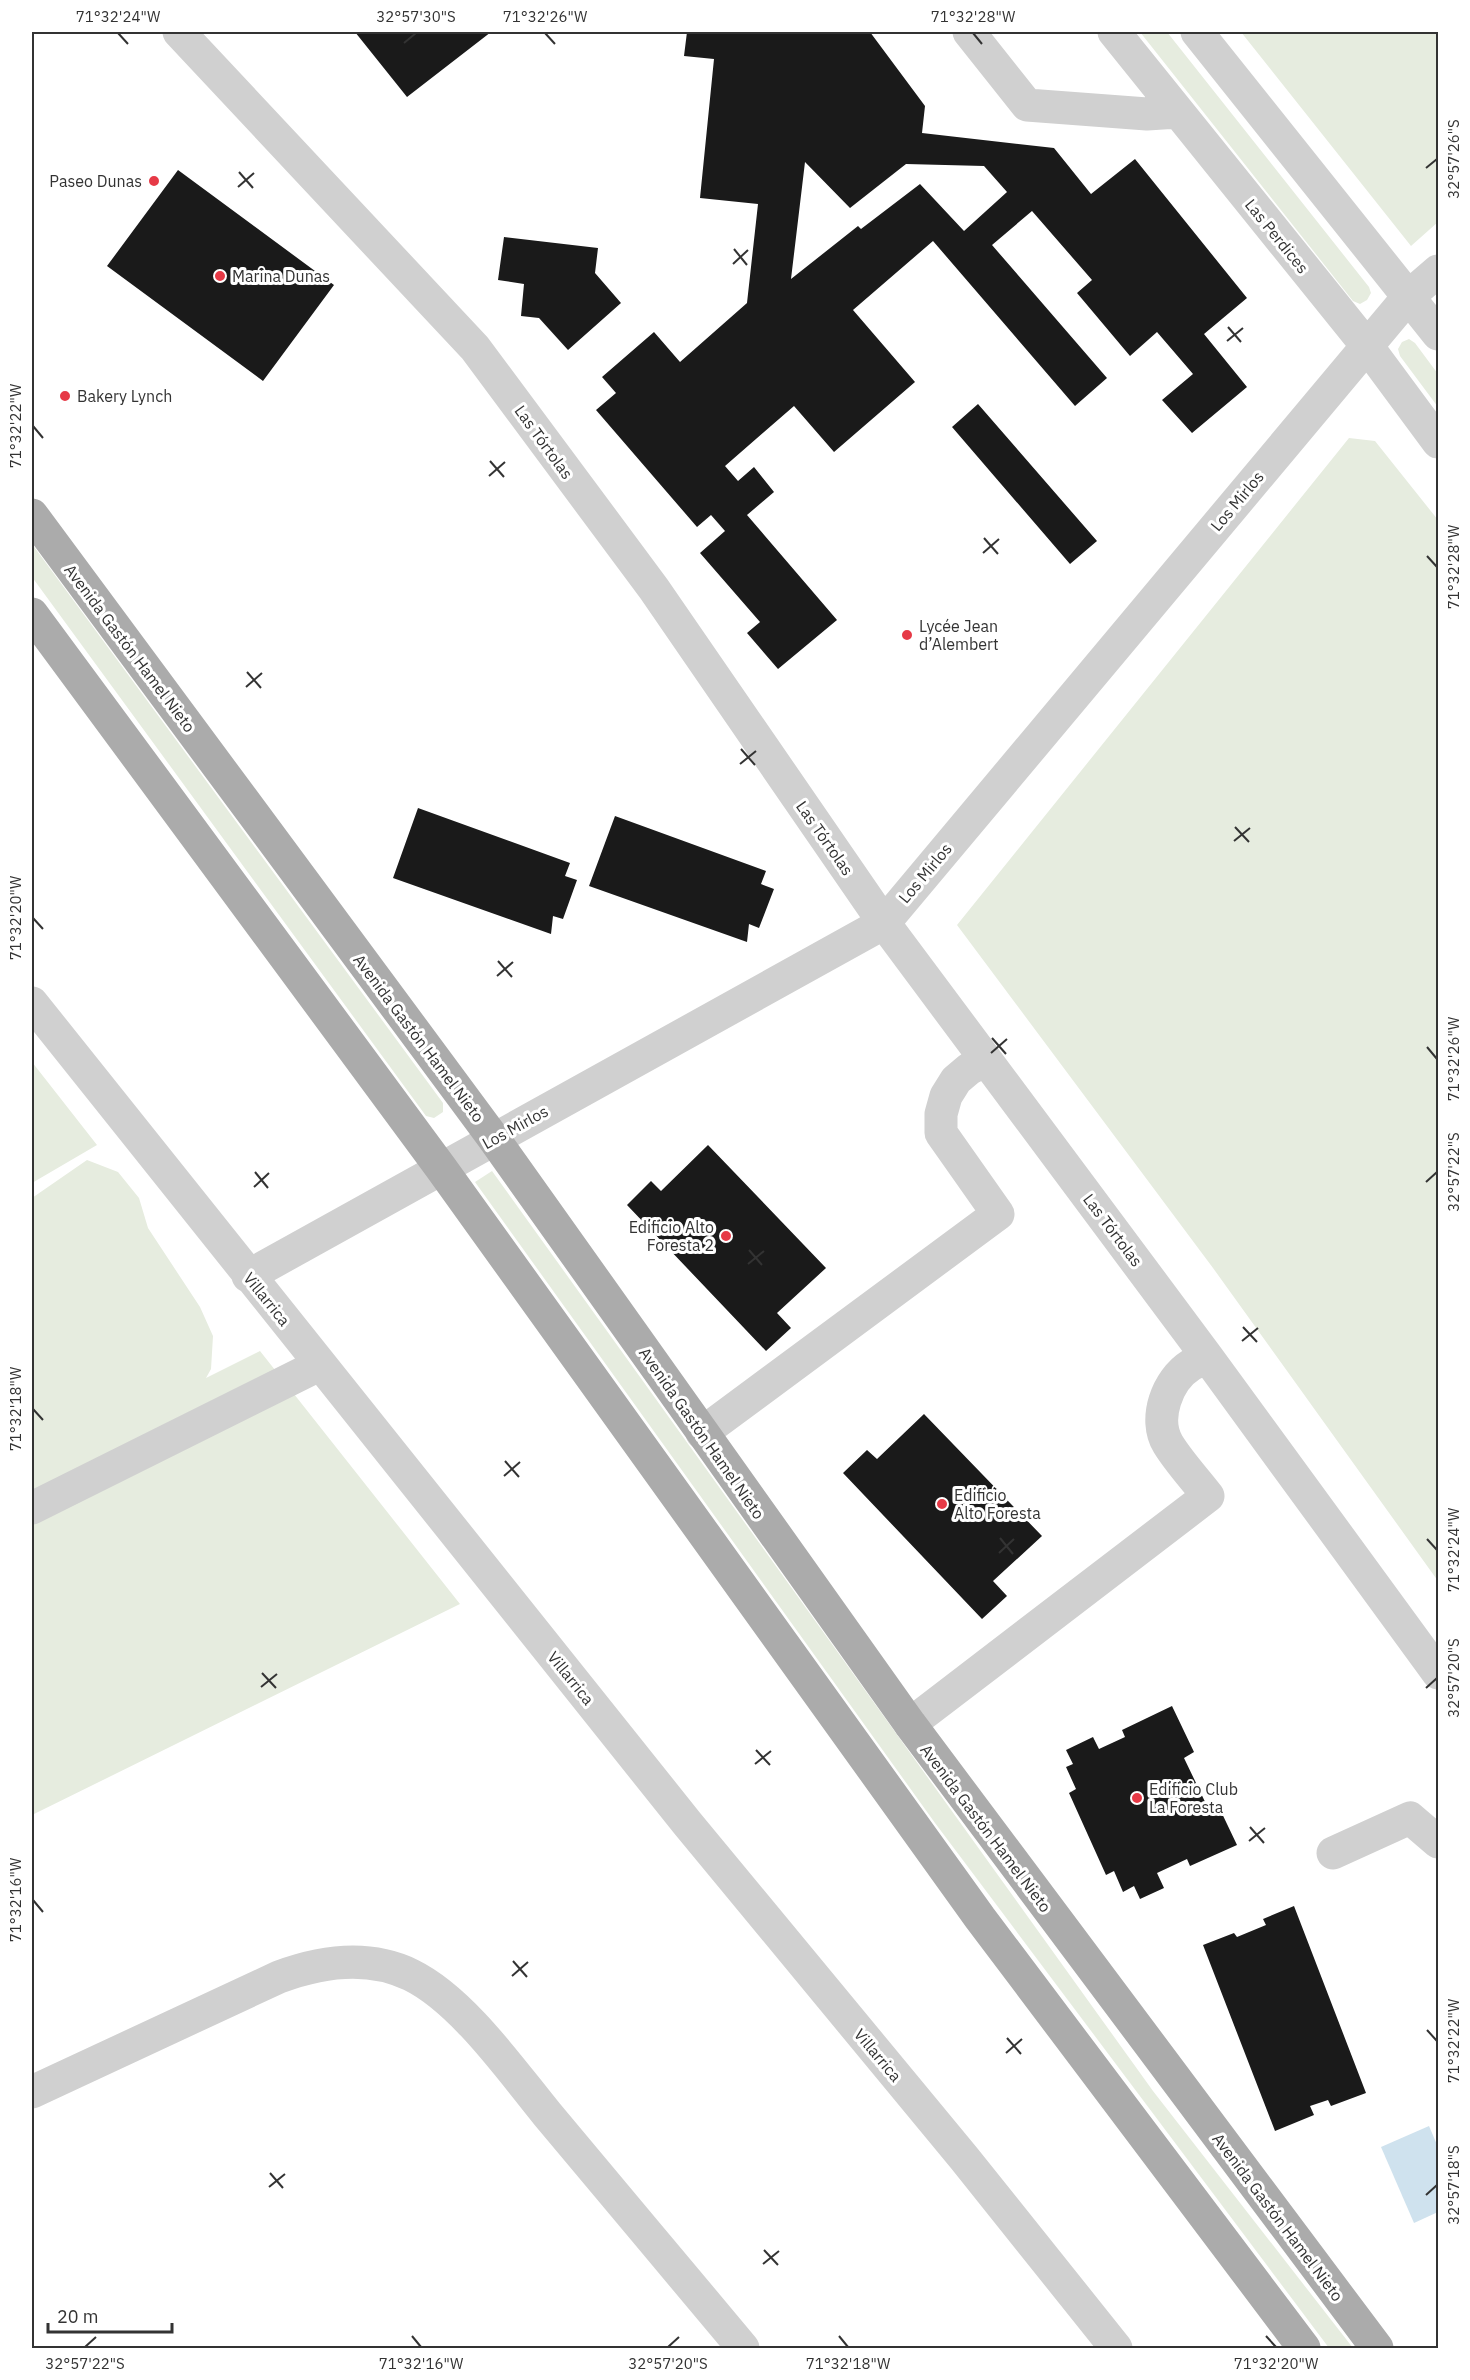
<svg xmlns="http://www.w3.org/2000/svg" width="1470" height="2380" font-family="'IBM Plex Sans',sans-serif">
<rect width="100%" height="100%" fill="#fff"/>
<path fill="#e6ecdf" d="M1140 32H1167L1369 287 1371 293 1367 300 1360 304 1353 301Z
M1241 32H1438V222L1411 246Z
M1409 339 1415 343 1438 374V407L1400 356 1398 349 1402 342Z
M1349 438 1375 441 1438 520V1581L1213 1268 957 925Z
M32 544 443 1103V1112L434 1118 426 1116 32 577Z
M32 1062 97 1145 32 1183Z
M87 1160 118 1172 139 1198 148 1228 200 1307 213 1336 211 1369 206 1378 260 1351 460 1604 32 1815V1198Z
M492 1171 1153 2091 1353 2348H1329L935 1823 475 1182Z"/>
<path fill="#cfe2ee" d="M1429 2126 1438 2147V2212L1414 2223 1381 2147Z"/>
<path fill="#1a1a1a" fill-rule="evenodd" d="M355 32H491L407 97Z
M687 32H870L925 106 922 133 1054 148 1091 194 1135 159 1247 298 1204 334 1247 387 1192 433 1162 400 1193 374 1157 332 1130 356 1077 293 1092 280 1032 211 992 245 1107 378 1075 406 933 241 853 310 915 382 834 452 794 406 725 466 738 481 754 467 774 492 747 515 837 620 778 669 747 633 760 622 700 553 725 531 711 515 697 527 596 410 616 393 602 377 654 332 680 362 747 303 758 204 700 198 714 59 684 56ZM805 162 850 208 906 164 984 166 1007 192 964 231 920 184 861 229 858 226 791 279Z
M178 170 334 285 263 381 107 266Z
M504 237 598 248 595 273 621 303 568 350 539 318 521 316 524 284 498 280Z
M978 404 1097 541 1070 564 952 427Z
M418 808 570 863 565 876 577 880 563 919 553 916 551 934 393 878Z
M615 816 766 871 761 884 774 889 759 928 749 924 747 942 589 886Z
M708 1145 826 1268 777 1313 791 1328 766 1351 627 1205 651 1181 661 1191Z
M924 1414 1042 1536 993 1581 1007 1596 982 1619 843 1473 867 1450 877 1459Z
M1172 1706 1194 1752 1184 1758 1208 1808 1217 1803 1237 1845 1190 1866 1187 1859 1157 1873 1164 1888 1140 1899 1134 1886 1123 1892 1114 1871 1106 1875 1069 1793 1076 1789 1066 1767 1073 1764 1066 1750 1093 1737 1099 1749 1125 1737 1122 1730Z
M1294 1906 1366 2093 1331 2106 1328 2100 1310 2106 1314 2115 1275 2131 1203 1945 1234 1933 1237 1937 1266 1925 1263 1919Z"/>
<g fill="none" stroke-linecap="round" stroke-linejoin="round">
<path stroke="#d0d0d0" stroke-width="33" d="M179 32 475 348 654 589 884 923 1208 1358 1438 1673
M969 32 1027 105 1147 114 1178 112
M1114 32 1367 346 1438 442
M1197 32 1438 334
M32 1003 687 1823 964 2158 1116 2348
M248 1276 884 923 1409 296 1438 271
M702 1433 998 1214 941 1133V1114L946 1096 956 1080 969 1069 986 1060
M32 1508 319 1365
M910 1724 1208 1496C1195 1479 1179 1462 1168 1444 1153 1419 1167 1380 1191 1365 1196 1362 1202 1360 1208 1358
M1333 1853 1410 1818 1438 1842
M32 2092 279 1977C322 1961 368 1954 411 1975 462 2000 511 2070 547 2114 612 2192 678 2270 743 2348"/>
<path stroke="#ababab" stroke-width="33" d="M32 515 494 1139 910 1724 1377 2348
M32 614 441 1168 980 1918 1304 2348"/>
</g>
<path fill="none" stroke="#333" stroke-width="2" d="M118 33 128 44M545 33 555 44M973 33 982 44M404 43 416 33M1426 168 1437 159M239 172 253 188M238 187 254 173M734 249 747 265M733 264 748 250M1228 327 1241 342M1227 341 1243 328M33 426 43 438M490 461 504 477M489 476 505 462M984 538 998 554M983 553 999 539M1427 556 1437 567M247 672 261 688M246 687 262 673M741 749 755 765M740 764 756 751M1235 827 1249 842M1234 841 1250 828M33 918 43 929M498 961 512 977M497 976 513 962M992 1038 1006 1054M1427 1047 1437 1059M991 1053 1007 1039M255 1172 268 1188M1426 1182 1437 1172M254 1187 269 1173M749 1250 762 1265M748 1264 764 1251M1243 1327 1257 1342M1242 1341 1258 1328M33 1409 43 1420M505 1461 519 1477M504 1476 520 1462M1000 1538 1013 1554M1427 1539 1437 1550M999 1553 1014 1539M262 1673 276 1688M261 1687 277 1674M1426 1688 1437 1678M756 1750 770 1765M755 1764 771 1751M1250 1827 1264 1843M1249 1841 1265 1828M33 1900 43 1912M513 1961 527 1977M512 1976 528 1962M1427 2030 1437 2041M1007 2038 1021 2054M1006 2053 1022 2039M270 2173 283 2188M269 2187 285 2174M1426 2195 1437 2185M764 2250 778 2265M763 2264 779 2251M412 2336 421 2347M839 2336 848 2347M1266 2336 1276 2347M85 2347 96 2337M668 2347 679 2337"/>
<g fill="#e63946" stroke="#fff" stroke-width="2">
<circle cx="154" cy="181" r="6"/>
<circle cx="220" cy="276" r="6"/>
<circle cx="65" cy="396" r="6"/>
<circle cx="907" cy="635" r="6"/>
<circle cx="726" cy="1236" r="6"/>
<circle cx="942" cy="1504" r="6"/>
<circle cx="1137" cy="1798" r="6"/>
</g>
<g text-anchor="middle" stroke-width="6" stroke-linejoin="round" paint-order="stroke">
<g font-size="16" fill="#333" stroke="#fff" text-anchor="start">
<text x="142" y="187" text-anchor="end">Paseo Dunas</text>
<text x="232" y="282">Marina Dunas</text>
<text x="77" y="402">Bakery Lynch</text>
<text x="919" y="632">Lycée Jean<tspan x="919" dy="18">d’Alembert</tspan></text>
<text x="714" y="1233" text-anchor="end">Edificio Alto<tspan x="714" dy="18">Foresta 2</tspan></text>
<text x="954" y="1501">Edificio<tspan x="954" dy="18">Alto Foresta</tspan></text>
<text x="1149" y="1795">Edificio Club<tspan x="1149" dy="18">La Foresta</tspan></text>
</g>
<g font-size="16" fill="#333" stroke="#fff">
<text transform="translate(1277 236) rotate(51)" y="6">Las Perdices</text>
<text transform="translate(544 442) rotate(54)" y="6">Las Tórtolas</text>
<text transform="translate(1237 501) rotate(-50)" y="6">Los Mirlos</text>
<text transform="translate(130 648) rotate(53)" y="6">Avenida Gastón Hamel Nieto</text>
<text transform="translate(825 838) rotate(55)" y="6">Las Tórtolas</text>
<text transform="translate(925 873) rotate(-50)" y="6">Los Mirlos</text>
<text transform="translate(419 1038) rotate(53)" y="6">Avenida Gastón Hamel Nieto</text>
<text transform="translate(515 1127) rotate(-29)" y="6">Los Mirlos</text>
<text transform="translate(1113 1230) rotate(53)" y="6">Las Tórtolas</text>
<text transform="translate(267 1299) rotate(51)" y="6">Villarrica</text>
<text transform="translate(702 1433) rotate(55)" y="6">Avenida Gastón Hamel Nieto</text>
<text transform="translate(571 1678) rotate(51)" y="6">Villarrica</text>
<text transform="translate(986 1828) rotate(53)" y="6">Avenida Gastón Hamel Nieto</text>
<text transform="translate(878 2055) rotate(50)" y="6">Villarrica</text>
<text transform="translate(1278 2217) rotate(53)" y="6">Avenida Gastón Hamel Nieto</text>
</g>
</g>
<rect width="1470" height="2380" fill="none" stroke="#ffffff" stroke-width="66"/>
<path d="M48 2323v9h124v-9" fill="none" stroke="#333333" stroke-width="3"/>
<text x="57" y="2323" font-size="18" fill="#333333" stroke="#ffffff" stroke-width="4.5" paint-order="stroke">20 m</text>
<rect x="33" y="33" width="1404" height="2314" fill="none" stroke="#333" stroke-width="2"/>
<g font-size="15" text-anchor="middle" fill="#333">
<text x="118" y="22">71°32'24"W</text>
<text x="416" y="22">32°57'30"S</text>
<text x="545" y="22">71°32'26"W</text>
<text x="973" y="22">71°32'28"W</text>
<text transform="translate(1454 159) rotate(-90)" y="5">32°57'26"S</text>
<text transform="translate(16 426) rotate(-90)" y="5">71°32'22"W</text>
<text transform="translate(1454 567) rotate(-90)" y="5">71°32'28"W</text>
<text transform="translate(16 918) rotate(-90)" y="5">71°32'20"W</text>
<text transform="translate(1454 1059) rotate(-90)" y="5">71°32'26"W</text>
<text transform="translate(1454 1172) rotate(-90)" y="5">32°57'22"S</text>
<text transform="translate(16 1409) rotate(-90)" y="5">71°32'18"W</text>
<text transform="translate(1454 1550) rotate(-90)" y="5">71°32'24"W</text>
<text transform="translate(1454 1678) rotate(-90)" y="5">32°57'20"S</text>
<text transform="translate(16 1900) rotate(-90)" y="5">71°32'16"W</text>
<text transform="translate(1454 2041) rotate(-90)" y="5">71°32'22"W</text>
<text transform="translate(1454 2185) rotate(-90)" y="5">32°57'18"S</text>
<text x="85" y="2369">32°57'22"S</text>
<text x="421" y="2369">71°32'16"W</text>
<text x="668" y="2369">32°57'20"S</text>
<text x="848" y="2369">71°32'18"W</text>
<text x="1276" y="2369">71°32'20"W</text>
</g>
</svg>
